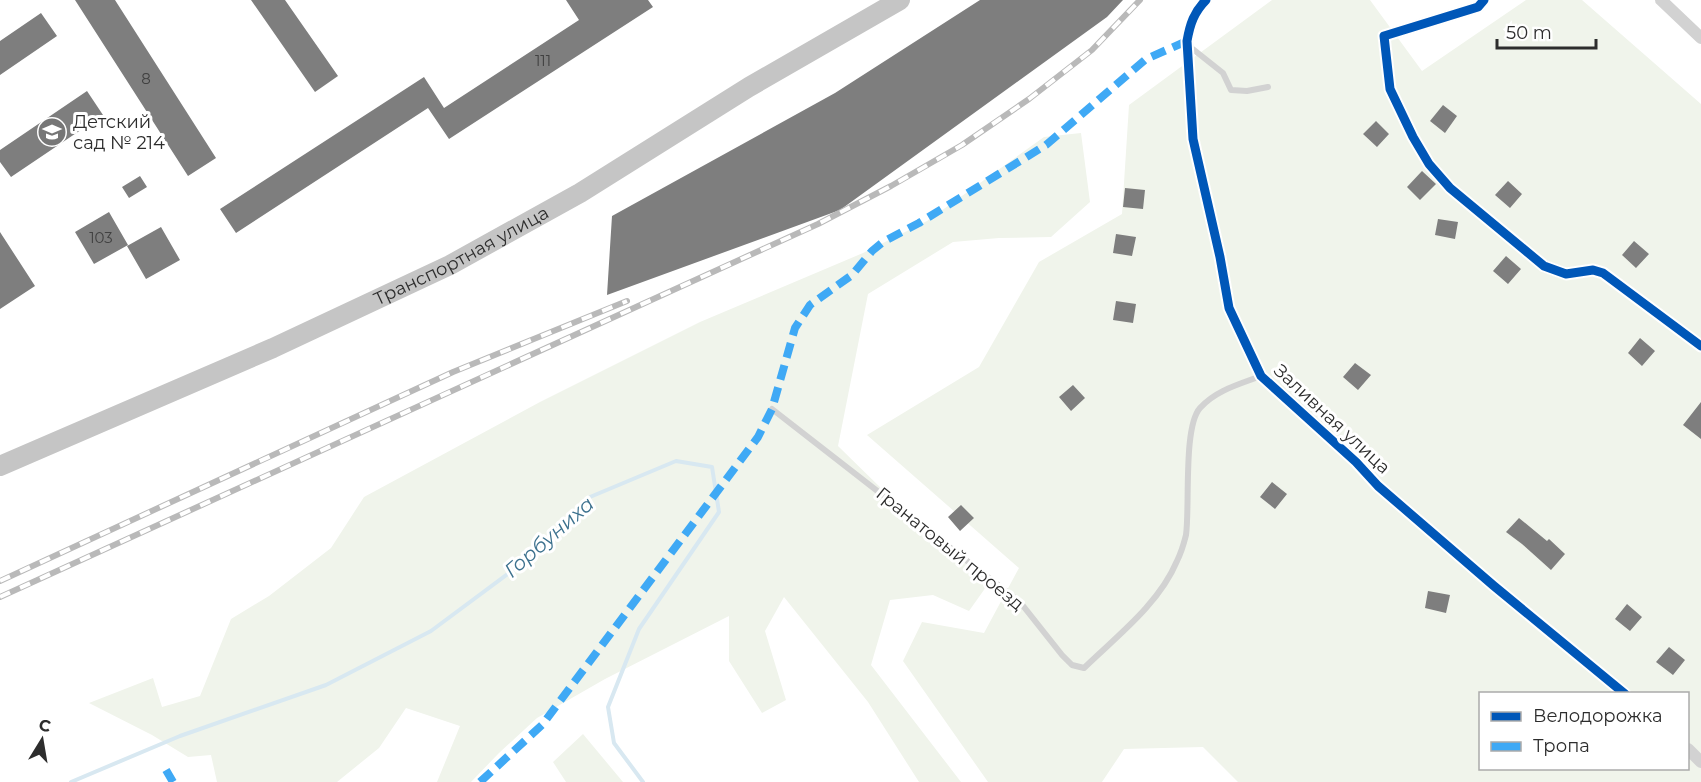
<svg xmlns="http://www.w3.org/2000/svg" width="1701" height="782" font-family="Montserrat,sans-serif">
<rect width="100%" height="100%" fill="#fff"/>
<path fill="#f0f4eb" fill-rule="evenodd" d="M1272 0H1370L1422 71 1526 0H1582L1701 104V782H1238L1203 747 1124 749 1102 782H988L903 661 922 622 984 633 1019 568 867 435 979 367 1039 262 1122 214 1129 105ZM1480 694H1688V768H1480Z
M1081 133 1090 202 1051 237 999 238 953 242 868 294 838 446 886 493 991 580 969 611 933 595 890 600 871 665 961 782H919L868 702 784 597 765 631 786 700 762 713 729 661V616L605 679 537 718 499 753 471 782H437L460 726 406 708 379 748 337 782H217L211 755 188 757 152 735 89 703 153 678 162 707 200 696 231 619 269 596 331 548 364 497 540 402 700 322 863 253 927 221 1044 137Z
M583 734 623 782H566L553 762Z"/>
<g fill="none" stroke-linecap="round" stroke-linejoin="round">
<path stroke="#d8e8f1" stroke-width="4" d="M71 782 180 736 326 685 431 631 517 567 590 497 676 461 712 467 719 512 639 629 608 707 614 743 643 782"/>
</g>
<path fill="#7e7e7e" d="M75 0H115L216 158 188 176Z
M251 0H285L338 76 315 92Z
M566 0H648L653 7 449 139 428 108 236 233 220 209 424 77 444 108 579 20Z
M980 0H1123L1107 17 840 210 607 295 612 216 835 93Z
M41 13 57 36 0 75V41Z
M87 91 103 115 11 177 0 162V150Z
M1443 105 1457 116 1445 133 1430 121Z
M1376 121 1389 134 1377 147 1363 134Z
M1422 171 1436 184 1420 200 1407 187Z
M140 176 147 187 129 198 122 187Z
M1508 181 1522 194 1510 208 1495 195Z
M1125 188 1145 190 1143 209 1123 207Z
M109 212 128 245 94 264 75 232Z
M1438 219 1458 222 1455 239 1435 235Z
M161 227 180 260 146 279 127 246Z
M0 232 35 286 0 309Z
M1116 234 1136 237 1132 256 1113 253Z
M1634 241 1649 254 1636 268 1622 255Z
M1506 256 1521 269 1508 284 1493 271Z
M1116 301 1136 304 1133 323 1113 320Z
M1640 338 1655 351 1642 366 1628 353Z
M1355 363 1371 375 1358 390 1343 377Z
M1073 385 1085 398 1071 411 1059 397Z
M1701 402V439L1683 425Z
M1272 482 1287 494 1275 509 1260 497Z
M961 505 974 518 960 531 948 517Z
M1519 518 1547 541 1549 539 1565 554 1551 570 1522 544 1506 532Z
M1428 591 1450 595 1446 613 1425 608Z
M1627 604 1642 617 1630 631 1615 619Z
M1669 647 1685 660 1673 675 1656 662Z"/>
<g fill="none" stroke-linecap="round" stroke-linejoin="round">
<path stroke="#d2d2d2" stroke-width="6" d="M1189 46 1223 73 1231 90 1247 91 1268 87
M772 409 1020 602 1062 655 1072 665 1084 668C1117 636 1159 604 1177 561 1181 553 1184 543 1186 535 1190 507 1183 427 1200 408 1216 390 1240 384 1261 376"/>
<path stroke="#d2d2d2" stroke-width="12" d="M1206 0C1194 12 1190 24 1187 41L1193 139 1220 257 1229 308 1261 376 1356 462 1378 486 1494 586 1625 694
M1484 0 1478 7 1384 36 1390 89 1413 137 1429 164 1450 188 1544 266 1566 274 1593 270 1603 273 1701 346
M1661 0 1701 38
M1688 749 1701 762"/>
<path stroke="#c5c5c5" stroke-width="20" id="s1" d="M0 466 273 348 450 265 580 193 749 87 900 0"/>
<g stroke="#b9b9b9" stroke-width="6">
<path id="rail" d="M0 581 453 372 627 301
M0 597 818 224 891 186 962 145 1029 99 1092 50 1140 0"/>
</g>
<use href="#rail" stroke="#fff" stroke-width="4" stroke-dasharray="11" stroke-linecap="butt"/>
<path stroke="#3fa9f5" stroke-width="8" stroke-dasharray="15 8" stroke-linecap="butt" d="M166 770 173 782
M480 782 542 725 758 437 772 409 795 328 810 305 852 275 872 251 883 242 919 223 1046 145 1146 59 1187 41"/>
<g stroke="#fff" stroke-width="13">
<path id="cycleway" d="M1206 0C1194 12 1190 24 1187 41L1193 139 1220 257 1229 308 1261 376 1356 462 1378 486 1494 586 1625 694
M1484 0 1478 7 1384 36 1390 89 1413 137 1429 164 1450 188 1544 266 1566 274 1593 270 1603 273 1701 346"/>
</g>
<use href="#cycleway" stroke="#0057b8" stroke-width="9"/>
</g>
<defs>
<g id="school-disc" transform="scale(1.5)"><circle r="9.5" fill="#767676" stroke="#fff"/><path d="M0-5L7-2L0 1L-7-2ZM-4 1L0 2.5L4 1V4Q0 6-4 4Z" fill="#fff"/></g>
</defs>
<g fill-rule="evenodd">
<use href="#school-disc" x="52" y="132"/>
</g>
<g text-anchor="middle" stroke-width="6" stroke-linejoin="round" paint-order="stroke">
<g font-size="15" fill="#414141">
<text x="543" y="66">111</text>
<text x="146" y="84">8</text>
<text x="101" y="243">103</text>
</g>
<g font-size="18" fill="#2d2d2d" stroke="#fff" text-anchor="start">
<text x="73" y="128">Детский<tspan x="73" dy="21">сад № 214</tspan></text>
</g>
<g font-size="18" fill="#2d2d2d" stroke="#fff">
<text dy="6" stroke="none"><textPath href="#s1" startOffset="507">Транспортная улица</textPath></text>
<text transform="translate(1332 419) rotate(43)" y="6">Заливная улица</text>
<text transform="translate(950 549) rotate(39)" y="6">Гранатовый проезд</text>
</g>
<g font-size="20" font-style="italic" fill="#3c718e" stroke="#fff">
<text transform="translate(549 537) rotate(-41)" y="7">Горбуниха</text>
</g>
</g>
<rect x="1479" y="692" width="210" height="78" fill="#ffffff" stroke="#ababab" stroke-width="1.5"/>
<rect x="1491" y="712" width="30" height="9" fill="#0057b8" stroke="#ababab" stroke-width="1.5"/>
<text x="1533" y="722" font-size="18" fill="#2d2d2d">Велодорожка</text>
<rect x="1491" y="742" width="30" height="9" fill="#3fa9f5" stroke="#ababab" stroke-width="1.5"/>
<text x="1533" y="752" font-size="18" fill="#2d2d2d">Тропа</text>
<g transform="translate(42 740) rotate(11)" stroke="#ffffff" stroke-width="4.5" paint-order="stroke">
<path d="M0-4.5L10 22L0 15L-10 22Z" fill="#2d2d2d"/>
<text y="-9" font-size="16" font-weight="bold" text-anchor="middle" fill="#2d2d2d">С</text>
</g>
<path d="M1497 39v9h99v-9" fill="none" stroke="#2d2d2d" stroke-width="3"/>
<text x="1506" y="39" font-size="18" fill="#2d2d2d" stroke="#ffffff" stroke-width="4.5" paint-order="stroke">50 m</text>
</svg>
